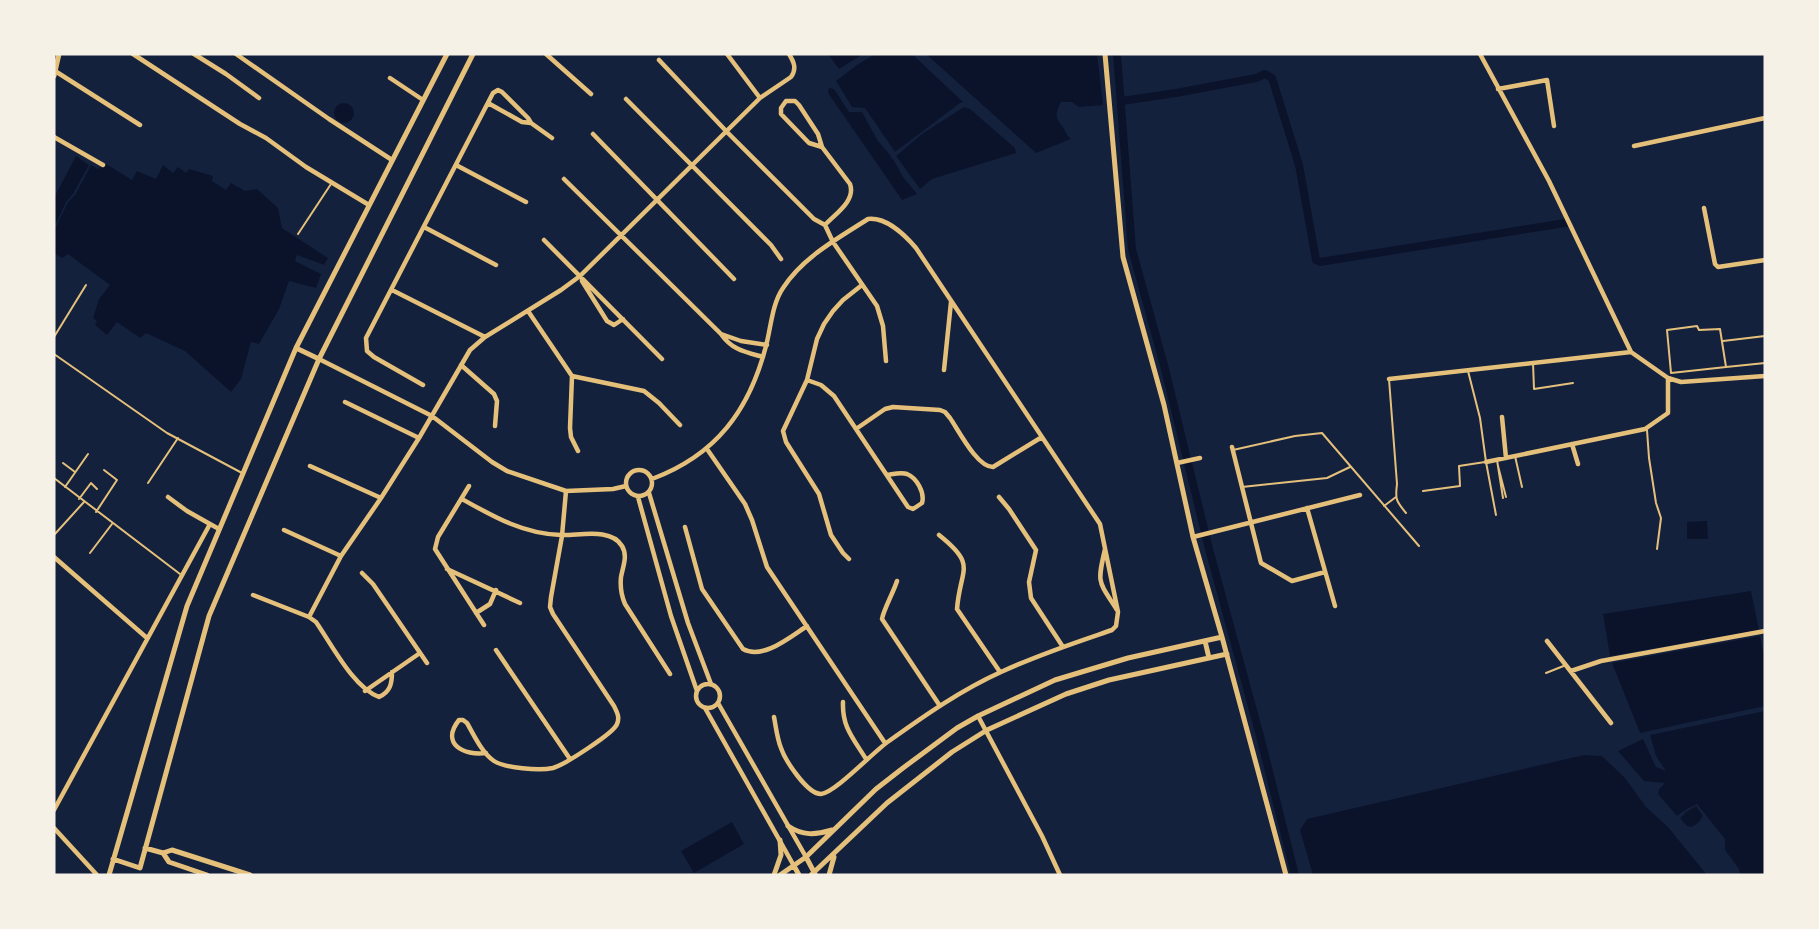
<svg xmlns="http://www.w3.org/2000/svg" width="1819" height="929" font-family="'Noto Sans',sans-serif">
<rect width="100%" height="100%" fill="#14213d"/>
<path fill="#0b132b" d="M828 54H863L839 69Z
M875 54H912L963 102 960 103 895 152 865 108 852 107 836 81 857 65Z
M926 54H1097L1103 105 1079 107 1072 102H1061C1055 113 1055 117 1062 126 1066 131 1066 135 1071 139L1036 153Z
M829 88 834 89 849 112H862L878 141 891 156V158L893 159 903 177 917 194 902 200 828 93Z
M334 113a10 10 0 1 1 20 0a10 10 0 1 1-20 0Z
M964 107 970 109 1015 148 1016 153 932 179 920 189 896 156 922 134Z
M76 156 89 165 73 194 66 202 54 228 55 196Z
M106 164 132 180 137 171 156 179 163 165 173 173 178 167 186 173 189 169 213 176 212 181 226 190 231 183 245 191 257 189 278 208 282 228 328 258 324 265 297 255 295 261 321 274 316 288 289 281 279 309 259 344 251 342 241 379 231 392 185 351 146 333 140 338 117 322 107 335 95 325 97 321 93 318 99 299 110 285 68 254 62 258 54 253V231L68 202 75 195 91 165 98 169Z
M1707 521 1708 539H1687V522Z
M1751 591 1759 630 1610 656 1603 614Z
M1760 636 1765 661V706L1640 733 1612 663Z
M1765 711V875H1740L1739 869 1725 850V839L1697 804 1687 809 1677 816 1658 794 1659 789 1665 783 1644 781 1618 751 1643 739 1656 767 1666 771 1656 756 1650 735Z
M1584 755 1602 756 1625 778 1646 807 1668 827 1707 875H1313L1300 830 1307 819Z
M1696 806 1703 816 1699 822 1692 827 1687 826 1680 818 1686 812Z
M732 822 744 844 694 873 681 851Z"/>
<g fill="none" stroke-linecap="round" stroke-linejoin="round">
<path stroke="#0b132b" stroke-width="8" d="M1117 54 1132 249 1165 369 1209 549 1260 736 1295 875
M1122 101 1176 93 1256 78 1265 74 1272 78 1299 165 1316 260 1320 262 1565 223"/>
<path stroke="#e5c07b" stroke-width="2" d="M298 234 331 184
M1697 326 1699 330 1720 329 1726 367 1671 373 1667 330Z
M54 337 86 285
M1723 341 1765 336
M54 354 167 433 242 473
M1533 363 1534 389 1573 383
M1726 367 1765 363
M1468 371 1480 418 1486 462 1496 515
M1389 379 1397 484C1395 499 1396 501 1406 513
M1647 430 1649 458 1656 503 1661 518 1657 549
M1233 450 1295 436 1322 433 1419 546
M1515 456 1522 487
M1497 460 1503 498
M63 463 75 472
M1498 466 1506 497
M54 478 180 574
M148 483 178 438
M65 487 88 454
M1242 487 1327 478 1350 467
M1423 491 1460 486 1459 466 1485 462
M79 499 91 483 97 489
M1384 506 1396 497
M96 512 117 480 104 470
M54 535 84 502
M90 553 112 524
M1546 673 1566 665"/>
<path stroke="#e5c07b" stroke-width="4.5" d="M133 54 240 124 266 138 306 167 369 205
M194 54 226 74 259 98
M236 54 329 119 392 160
M546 54 591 94
M727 54 760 98
M1480 54 1549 181 1631 352
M659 60 727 132 814 219 825 225 833 242 877 306 883 326 886 361
M55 71 140 125
M390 78 423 100
M1498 89 1547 80 1554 126
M626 99 771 245 781 259
M488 103 522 122 531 123
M593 134 734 279
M54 137 103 165
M1634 146 1765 118
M822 147 809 143 781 114V108L786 101H795L799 105 818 134 822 147 850 184C856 201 835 214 825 225
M456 165 526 202
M564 179 721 334C732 350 745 352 763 357
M1704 208 1715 264 1718 267 1765 260
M424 227 496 265
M544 240 662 359
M582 281 607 321 614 325 623 319
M392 290 485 337
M528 311 572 376 570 428 571 437 578 451
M721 334 741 341 767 345
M319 359 432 416 492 462 507 471 566 491 613 489 626 486
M461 365 494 394 497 401 495 426
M944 370 951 302
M572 376 644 391 659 403 680 425
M1389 379 1631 352 1668 378 1681 382 1765 376
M807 380 821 385 834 396 908 507 913 509 922 503C925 493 917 478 907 474 901 472 894 474 887 475
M423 385 374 357 367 351 366 338 493 93 498 90 502 92 528 118 531 123 552 138
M345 402 419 438
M1502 417 1506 458
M856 429 885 409 893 407 940 410 945 412 950 418C959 431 977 467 993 467L1042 437
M1572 444 1578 464
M1232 447 1261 563 1292 581 1325 572
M707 449 745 504 752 520 767 567 885 743
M1486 462 1645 429 1668 413V378
M1177 463 1200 458
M310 466 381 498
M626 483a13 13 0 1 1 26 0a13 13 0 1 1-26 0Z
M652 479C716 455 749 411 766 346 771 327 772 304 783 288 803 257 837 239 868 219 886 217 905 235 916 248L1100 524 1118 612 1116 626 1112 630C1074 643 1037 655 1001 672 961 690 924 716 889 741 874 751 835 793 821 794 807 794 785 760 781 748 777 738 776 727 774 717
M469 486 438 537 435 549 484 625
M649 493 688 623 711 684
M168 497 187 511 210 524
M638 497 671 616 697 691
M999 497 1009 509 1036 550 1029 582 1031 598 1063 647
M462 499C494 517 524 534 561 535 578 536 611 527 622 546 628 556 623 566 621 577 620 587 621 595 625 604L670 674
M1307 508 1335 606
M685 527 702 589 743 649C763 660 790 637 807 626
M284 530 341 556
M939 535C978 566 960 568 957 609L1000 672
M1193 537 1360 495
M1105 549C1097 584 1098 580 1117 610
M54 557 147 638
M849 559 843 553 831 535 819 494 786 442 783 431 807 380 817 339 824 324 833 311 843 300 862 285
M447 569 520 603
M362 573 373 584 427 663
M897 581C894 591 883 611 882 619L940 706
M253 595 309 617 316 622C332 645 353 687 379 697 390 692 392 684 392 672
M476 613 490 604 496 590
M309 617 341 556 381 498 419 438 470 350 485 337 561 290 580 276 760 98 791 77C797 69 794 62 789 54
M1547 641 1611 723
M496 650 570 759
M1571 671 1601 661 1765 631
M696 696a12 12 0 1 1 24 0a12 12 0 1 1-24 0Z
M365 691 420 653
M843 702C842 727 853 738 866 759
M718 703 806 857
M705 708 794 866
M978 716 1042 836 1060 875
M486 753C464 756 440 744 459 720H463L467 723C474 735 482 753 494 761 505 768 539 771 553 768 564 765 614 733 617 724 620 717 617 712 614 706L553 614 550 607 551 597 562 536 566 491
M54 810 210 524 219 529
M54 828 97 875"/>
<path stroke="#e5c07b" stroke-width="5" d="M1105 54 1123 257 1164 405 1193 537 1222 637 1286 875
M54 76 59 54
M296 348 319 359
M1205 641 1209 658
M788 826C803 836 815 835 832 830
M145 848 163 853
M163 853 172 850 250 875
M163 853 169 862 207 875
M806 857 815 874
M113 859 140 868 209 616 319 359 473 54
M794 866 799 875
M109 875 187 606 296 348 447 54
M774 875 781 855 780 840
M780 875 806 857 876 789 903 768 957 728 978 716 1055 680 1128 658 1222 637
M811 875 887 803 952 752 987 730 1066 694 1109 680 1227 654
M829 875 834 857"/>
</g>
<rect width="1819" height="929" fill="none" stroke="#f6f1e7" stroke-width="111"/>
</svg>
